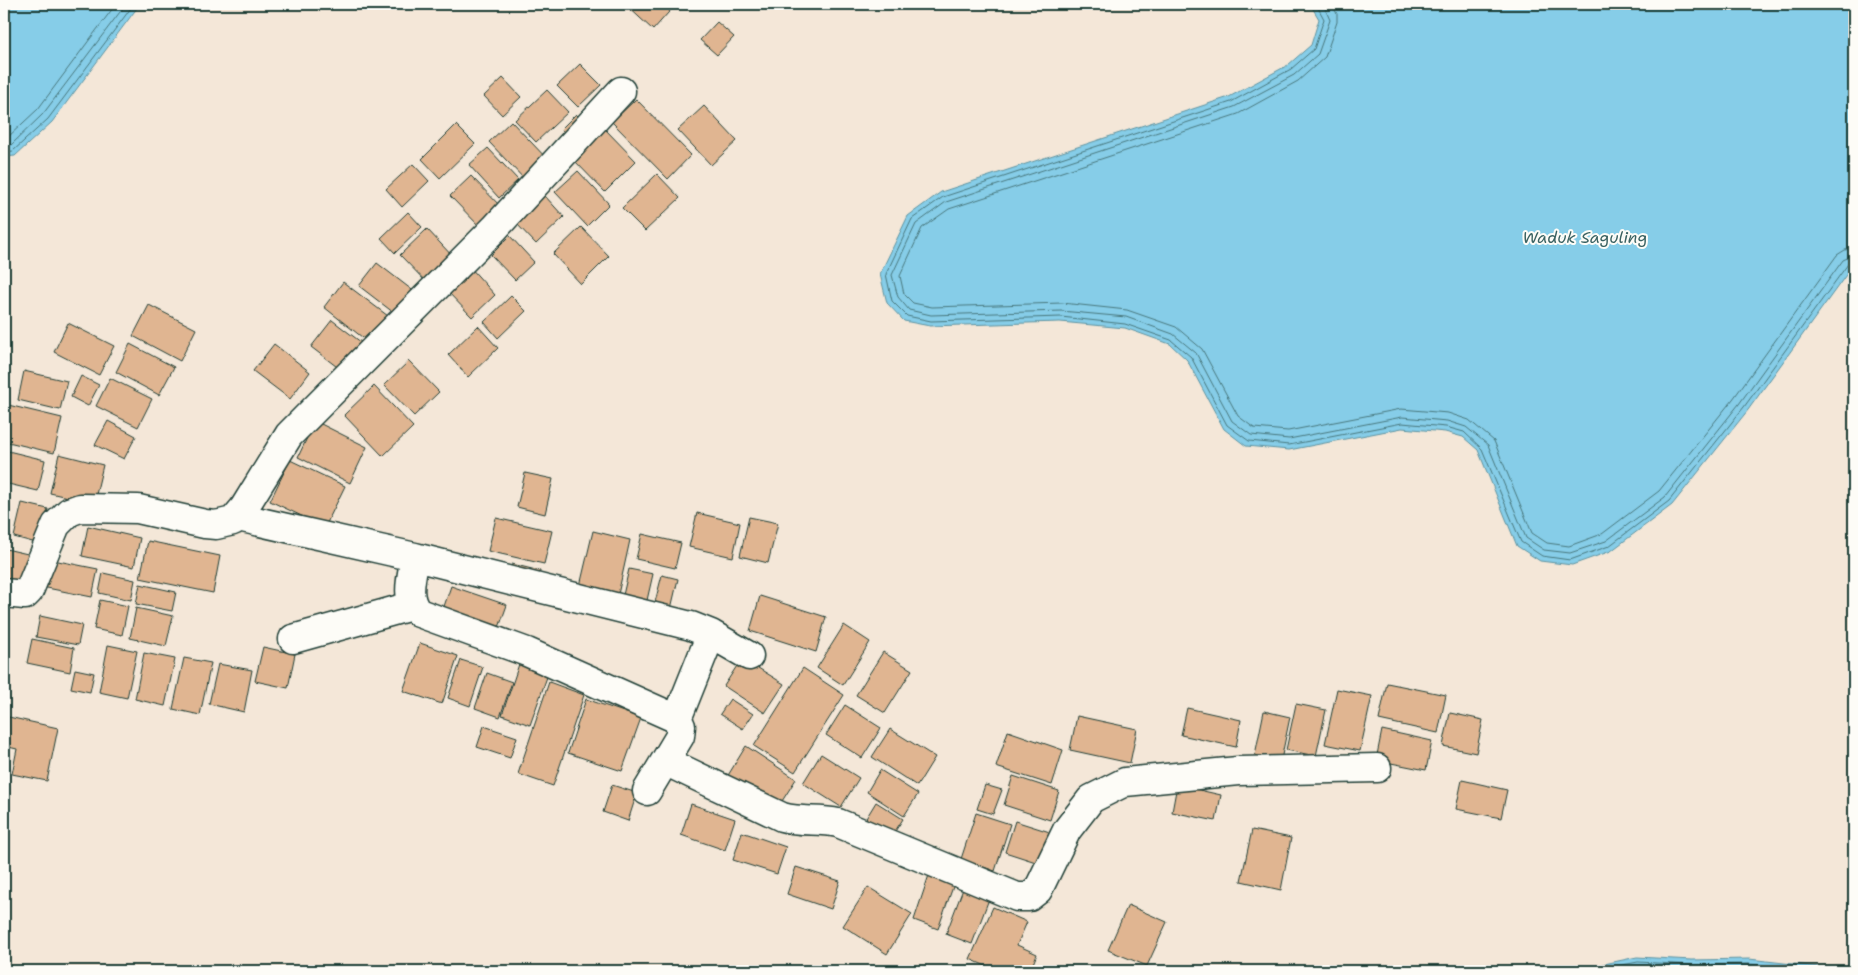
<svg xmlns="http://www.w3.org/2000/svg" width="1858" height="975" font-family="'Shantell Sans',sans-serif">
<rect width="100%" height="100%" fill="#f4e7d8"/>
<filter id="ink" filterUnits="userSpaceOnUse"><feTurbulence type="fractalNoise" baseFrequency=".02" numOctaves="2"/><feDisplacementMap in="SourceGraphic" scale="10" xChannelSelector="R" yChannelSelector="G"/><feConvolveMatrix kernelMatrix="1 2 1 2 8 2 1 2 1" color-interpolation-filters="sRGB"/></filter>
<g filter="url(#ink)">
<path fill="#86cde8" stroke="#5d93a0" d="M4 4H140L52 122 15 156 4 157Z
M1310 4H1854V264L1748 410 1672 505 1611 551 1572 565 1540 561 1517 546 1478 450 1463 437 1445 432 1402 428 1289 450 1246 446 1224 429 1187 360 1170 344 1125 328 1060 322 930 326 904 321 887 303 880 274 908 216 941 192 1229 97 1288 65 1311 45 1319 19Z
M1637 957 1692 960 1749 959 1854 971H1571Z"/>
<g fill="none" stroke-linecap="round" stroke-linejoin="round">
<path stroke="#48777c" stroke-width="1" d="M1316 4 1324 19 1314 49 1291 69 1231 102 943 197 912 219 886 274 892 301 907 316 931 321 1061 317 1125 324 1171 340 1191 357 1227 425 1249 441 1289 445 1402 423 1446 427 1464 432 1482 449 1521 542 1542 556 1570 560 1609 546 1669 501 1744 407 1848 264 1854 262
M1323 4 1330 20 1318 54 1294 75 1234 107 946 202 916 224 892 275 898 297 909 310 931 315 1061 311 1126 317 1173 334 1196 353 1232 421 1251 435 1289 439 1402 417 1447 421 1466 427 1488 445 1526 538 1544 550 1570 553 1606 541 1665 497 1739 404 1843 260 1854 255
M1332 4 1337 14V22L1325 57 1298 81 1238 114 949 209 922 228 900 276 904 294 913 303 932 307 1062 303 1127 310 1176 327 1202 349 1238 416 1254 428 1288 431 1401 409 1448 413 1469 420 1494 441 1532 533 1547 543 1569 546 1602 534 1659 491 1733 399 1837 255 1845 250 1854 248
M4 138 8 137 38 109 116 4
M4 145H11L43 114 126 4
M4 152 13 151 48 119 134 4
M1591 971 1638 962 1692 965 1749 964 1819 971
M1624 971 1638 969 1688 971
M1699 971H1761"/>
</g>
<path fill="#e0b591" stroke="#1f3d34" d="M625 4H676L653 30Z
M717 22 734 37 717 55 700 40Z
M580 64 601 85 578 107 557 86Z
M503 78 521 97 502 115 484 96Z
M547 90 568 112 536 142 515 120Z
M636 99 691 155 668 179 612 122Z
M704 106 737 141 711 165 678 130Z
M576 114 587 125 571 140 561 129Z
M511 121 549 161 527 182 489 142Z
M456 125 475 144 440 178 422 159Z
M604 128 636 161 605 192 572 158Z
M488 148 518 180 499 198 469 165Z
M413 164 429 181 402 207 386 189Z
M578 171 609 204 587 226 555 192Z
M657 174 680 198 645 231 622 208Z
M471 176 504 210 483 230 450 196Z
M545 196 564 217 536 244 516 223Z
M408 212 422 227 395 253 381 238Z
M581 227 609 256 581 284 553 254Z
M427 229 455 259 429 285 400 255Z
M510 236 534 262 515 280 491 255Z
M377 263 416 293 398 316 359 286Z
M469 266 495 295 472 317 445 289Z
M343 282 392 319 372 345 324 307Z
M511 296 526 311 498 338 484 322Z
M149 305 196 329 180 361 133 336Z
M332 320 366 346 345 373 311 347Z
M68 323 114 346 99 375 54 352Z
M478 326 498 348 468 377 448 355Z
M130 344 174 367 159 395 116 372Z
M274 344 310 372 290 399 253 371Z
M409 361 439 392 414 416 384 385Z
M24 371 67 381 60 410 18 400Z
M81 376 99 385 88 406 71 397Z
M110 378 152 399 138 427 96 406Z
M374 386 413 427 383 456 344 415Z
M4 404 62 418 54 453 4 441Z
M108 421 136 436 124 459 95 445Z
M315 421 367 447 350 483 298 457Z
M4 450 45 460 38 491 4 483Z
M59 454 103 465 94 503 50 493Z
M290 460 345 486 325 527 270 501Z
M525 473 553 479 545 514 517 507Z
M22 503 48 509 40 544 14 537Z
M697 513 740 523 733 557 689 547Z
M749 517 778 523 768 563 740 556Z
M496 518 552 531 544 564 488 551Z
M88 526 140 538 134 567 82 556Z
M593 531 630 540 617 599 579 590Z
M4 532 10 534 6 549 32 555 25 589 4 585Z
M642 534 681 543 675 568 636 559Z
M148 541 220 556 213 593 140 578Z
M48 559 98 569 92 597 42 587Z
M512 564 540 571 538 582 509 575Z
M629 569 653 574 645 609 621 604Z
M103 573 135 580 131 600 99 593Z
M662 575 678 579 670 613 653 610Z
M140 584 176 592 172 611 136 604Z
M451 586 507 605 496 636 440 618Z
M760 596 826 617 816 652 750 631Z
M100 600 128 606 122 635 94 629Z
M136 608 173 616 166 646 130 638Z
M40 616 82 625 78 645 36 637Z
M844 625 870 642 843 685 817 668Z
M32 639 74 648 70 672 27 663Z
M420 643 458 656 442 704 403 691Z
M108 645 137 651 127 698 99 692Z
M263 647 295 654 288 688 255 681Z
M883 652 912 670 885 713 856 695Z
M144 653 175 659 165 706 135 699Z
M184 658 211 663 200 715 173 709Z
M742 658 784 684 765 713 724 686Z
M461 660 483 667 470 706 448 698Z
M218 664 252 670 244 712 209 704Z
M519 664 548 674 530 725 502 715Z
M803 668 844 695 795 772 754 746Z
M75 669 94 673 90 692 71 688Z
M487 673 512 682 500 717 475 708Z
M549 682 584 695 553 786 518 774Z
M1387 683 1446 695 1438 733 1379 720Z
M1337 689 1372 696 1360 751 1325 744Z
M586 699 641 718 622 771 568 753Z
M730 699 753 714 743 729 720 714Z
M1296 704 1326 710 1316 756 1286 750Z
M845 705 881 728 862 758 826 735Z
M1187 708 1241 720 1236 747 1181 735Z
M1264 711 1290 717 1281 760 1255 755Z
M1450 713 1483 720 1476 753 1443 746Z
M4 716 58 728 47 781 12 774 17 749 4 746Z
M1077 716 1137 729 1130 763 1070 750Z
M484 726 517 737 510 758 477 747Z
M890 729 935 757 917 786 872 757Z
M1382 730 1432 741 1426 770 1376 760Z
M1008 731 1063 750 1052 785 996 767Z
M746 746 796 779 777 809 727 777Z
M821 754 859 778 841 807 803 783Z
M880 770 918 794 904 816 867 792Z
M1013 776 1059 791 1050 820 1004 805Z
M1462 780 1507 790 1501 818 1456 809Z
M612 785 637 793 628 821 603 812Z
M985 785 1002 790 993 814 977 809Z
M1177 785 1221 795 1216 821 1172 812Z
M876 802 903 819 888 842 862 825Z
M691 804 735 819 725 850 681 835Z
M976 813 1010 824 995 871 961 859Z
M1015 821 1056 834 1045 865 1005 852Z
M1252 830 1291 838 1281 890 1241 881Z
M742 832 786 847 777 874 733 860Z
M796 867 840 881 831 909 787 894Z
M929 875 954 884 938 929 914 920Z
M868 887 912 914 887 954 843 926Z
M963 889 989 899 972 944 946 934Z
M1128 905 1167 922 1147 966 1108 950Z
M993 907 1027 922 1017 945 1037 954 1030 971H997L970 959Z"/>
<g fill="none" stroke-linecap="round" stroke-linejoin="round">
<g stroke="#1f3d34" stroke-width="31">
<path id="minor" d="M238 517 415 557C412 575 404 599 419 613L527 652 677 719 681 726 680 736 647 791
M415 557 691 626 711 634 749 656
M4 593 25 595 29 591 56 525 69 512 80 508 138 509 205 524 216 525 233 521 244 508 289 435 495 228 621 91
M293 639 411 606
M677 719 711 634
M665 761 782 817C803 823 818 818 838 823L1017 897H1029L1038 890 1067 830 1091 799 1125 782 1238 771 1377 768"/>
</g>
<use href="#minor" stroke="#fdfcf7" stroke-width="28"/>
</g>
</g>
<g text-anchor="middle" stroke-width="4" stroke-linejoin="round" paint-order="stroke">
<g font-size="16" font-style="italic" fill="#396161" stroke="#fdfcf7">
<text x="1585" y="243">Waduk Saguling</text>
</g>
</g>
<rect width="1858" height="975" fill="none" stroke="#fdfcf7" stroke-width="20"/>
<rect x="10" y="10" width="1838" height="955" fill="none" stroke="#1f3d34" stroke-width="2" filter="url(#ink)"/>
</svg>
